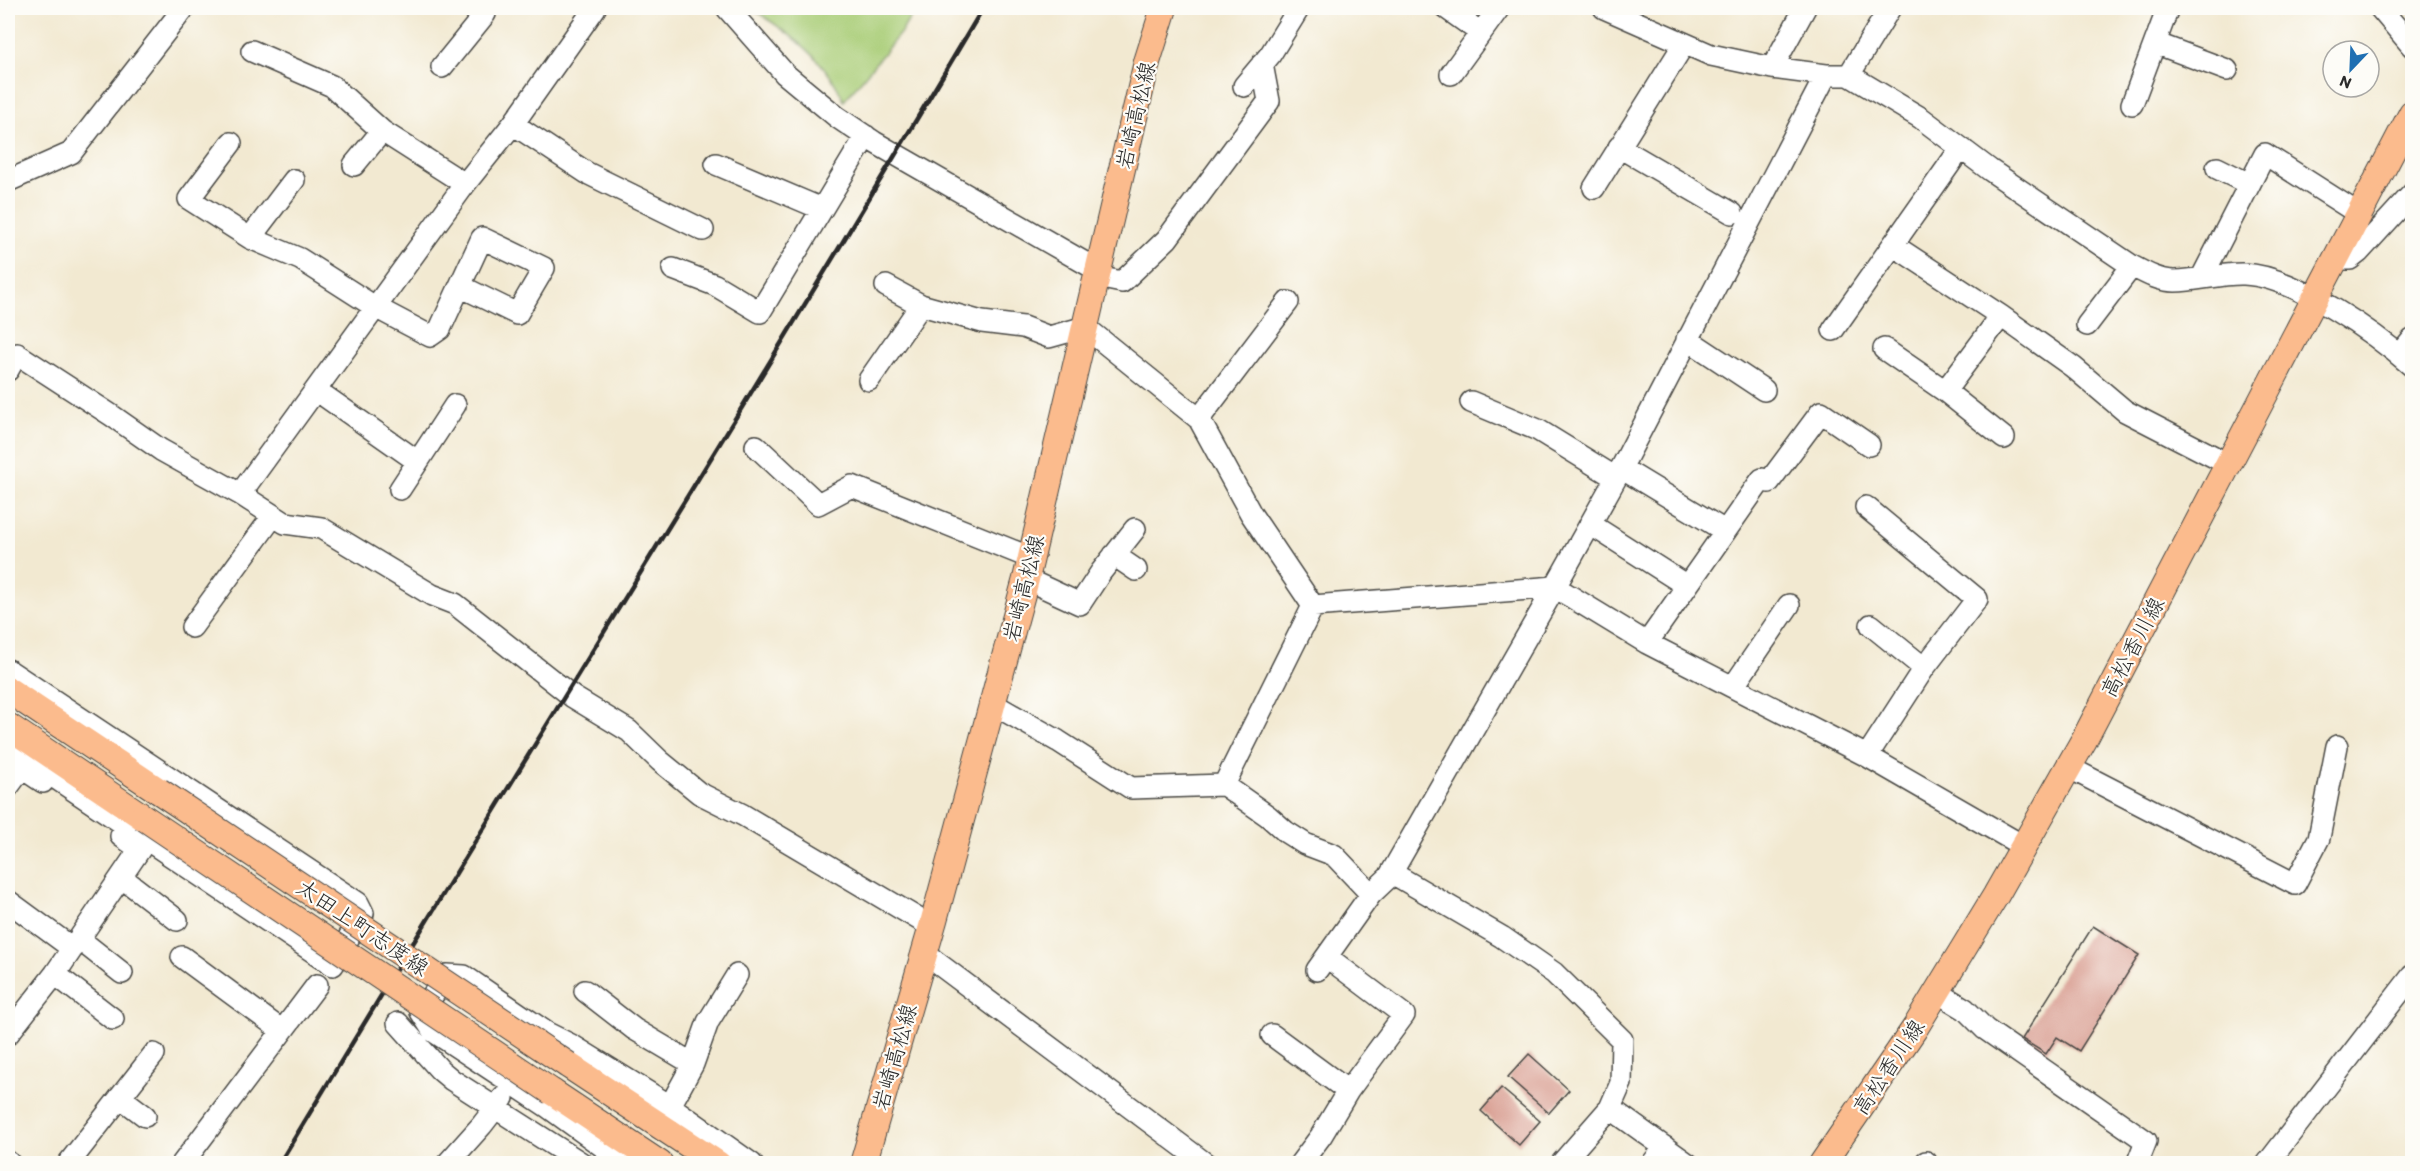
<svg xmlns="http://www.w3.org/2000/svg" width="2420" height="1171" font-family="Itim,'Klee One',sans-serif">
<rect width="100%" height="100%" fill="#fdfcf7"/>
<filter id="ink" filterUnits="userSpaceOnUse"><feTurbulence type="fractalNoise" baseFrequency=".0167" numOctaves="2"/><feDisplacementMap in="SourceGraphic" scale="12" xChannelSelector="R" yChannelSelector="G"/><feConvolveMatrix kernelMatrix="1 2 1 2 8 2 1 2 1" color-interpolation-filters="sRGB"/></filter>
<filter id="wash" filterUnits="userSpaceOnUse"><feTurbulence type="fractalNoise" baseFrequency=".008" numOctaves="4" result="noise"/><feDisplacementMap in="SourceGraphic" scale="24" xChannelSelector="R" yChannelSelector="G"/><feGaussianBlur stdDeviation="1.35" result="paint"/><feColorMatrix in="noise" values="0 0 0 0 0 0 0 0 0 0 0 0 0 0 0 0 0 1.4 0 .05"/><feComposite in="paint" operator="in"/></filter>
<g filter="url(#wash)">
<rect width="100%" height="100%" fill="#f2e9d1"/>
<path fill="#a7cc75" stroke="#697c50" stroke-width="1.5" d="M751 8H916L902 31 844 101C825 57 789 33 751 8Z"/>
<g id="blocks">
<path fill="#d99f93" d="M2093 926 2139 955 2079 1051 2057 1037 2046 1054 2022 1039Z
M1529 1054 1569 1090 1549 1113 1508 1077Z
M1501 1088 1540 1121 1519 1145 1481 1111Z"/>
</g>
</g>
<g filter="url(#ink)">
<use href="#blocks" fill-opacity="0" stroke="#494844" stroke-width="1.5"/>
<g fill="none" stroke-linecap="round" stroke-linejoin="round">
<g stroke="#494844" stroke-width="24">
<path id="minor" d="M727 8 785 74 837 117 874 142 1099 271
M1446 8 1481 33
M1604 8 1711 55 1772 68 1826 75H1849L1921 118 1990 170 2132 266C2145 273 2159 281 2175 281 2198 281 2221 273 2244 274 2294 276 2375 333 2412 366
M2380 8 2412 46
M2155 43 2227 70
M252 51 332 86 382 131 465 184
M442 67 485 14 476 8
M1772 68 1805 8
M1451 74 1499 8
M1849 75 1890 8
M1244 86 1270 55 1299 8
M2132 104 2168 8
M513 124 587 173 703 230
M231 143 189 199 250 238 300 259 375 307 430 336 440 329 482 238 544 268 517 314 460 286
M1619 147 1732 213
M716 164 822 209
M354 165 382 131
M2217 168 2249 184
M8 181 71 153 184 8
M1594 188 1684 44
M250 238 294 180
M1893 245 2001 316 2073 367 2125 411 2228 464
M2335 259H2350L2359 252 2412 194
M673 269 715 285 760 312 866 136
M1097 277 1122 282 1167 239 1269 101 1262 64
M2202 277 2265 154 2359 214
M886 286 921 305
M2087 325 2132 266
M1833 330 1961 148
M1687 339 1764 390
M1884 349 1945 391 2004 438
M2400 355 2412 340
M8 370 17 354 111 415 161 450 240 494 465 184 513 124 595 8
M869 380 921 305 982 322 1023 327 1049 337 1085 327 1199 419 1251 514 1313 606 1224 785
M316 390 417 461
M1945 391 2001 316
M1471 402 1538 430 1616 478
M1199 419 1288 302
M756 446 818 504 852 486 1031 558
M1621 468 1725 531
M400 489 455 405
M240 494 285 523 321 528 432 595 455 604 573 697 629 731 660 761 699 793 743 815 932 927
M1866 507 1977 599 1924 668 1867 756
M1590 524 1687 586
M1114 555 1136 570
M1026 579 1080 604 1101 572 1135 529
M1313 606 1555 587 1647 643 1867 756 2023 846
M1871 625 1924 668
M192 627 273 516
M1647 643 1762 479 1769 482 1821 412 1869 445
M8 670 358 903 363 913 333 965 8 746
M1733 687 1789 605
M993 704 1058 741 1131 788 1224 785 1268 816 1286 832 1305 844 1334 855 1371 894
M2068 767 2295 884 2319 838 2337 746
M8 787 22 768 43 782
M1392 873 1502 937 1554 973 1622 1040 1621 1083 1610 1108 1561 1164
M121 877 177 920
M8 901 72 948
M79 939 122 973
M924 953 1206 1164
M182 957 281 1030
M1317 970 1371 894 1389 877 1555 587 1616 478 1826 75
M55 974 113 1019
M585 991 634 1029 693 1064 670 1106
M1937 992 1965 1009 1985 1029 2146 1141 2137 1164
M398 1023 440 1070 452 1080 583 1164
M8 1034 55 974 140 849 121 836
M1272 1035 1348 1091
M693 1064 708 1022 737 975
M120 1097 145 1116
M1610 1108 1688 1164
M8 1162 10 1164
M68 1164 154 1054
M182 1164 317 985
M447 1164 482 1125 503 1098
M627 1164 548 1107 433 1031 421 1012 447 975 464 976 547 1033 573 1046 670 1106 752 1164
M1300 1164 1321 1136 1348 1091 1404 1015 1327 957
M1652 1164 1665 1147
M1925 1164 1926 1162
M2267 1164 2412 976"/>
</g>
<g stroke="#494844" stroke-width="28">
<path id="major" d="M8 690 159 791
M8 726 143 817
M568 1065 718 1164
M552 1092 660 1164
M863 1164 934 920 1026 579 1147 62 1164 8
M1822 1164 1915 1028 1996 895 2084 740 2412 113"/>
</g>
<use href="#minor" stroke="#fff" stroke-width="21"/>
<use href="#major" stroke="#fbbb8d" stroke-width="26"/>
<path stroke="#2b2b2b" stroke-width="4.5" d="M279 1164C512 777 753 396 983 8"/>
<g stroke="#494844" stroke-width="28" stroke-linecap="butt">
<path id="major-bridge" d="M159 791 568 1065
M143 817 552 1092"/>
</g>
<use href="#major-bridge" stroke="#fbbb8d" stroke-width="26"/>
</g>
</g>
<g text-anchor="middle" stroke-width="4.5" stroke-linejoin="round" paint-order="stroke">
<g font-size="22" fill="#2b2b2b" stroke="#fdfcf7">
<text transform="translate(1135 115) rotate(-77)" y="8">岩崎高松線</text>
<text transform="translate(1023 588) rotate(-76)" y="8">岩崎高松線</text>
<text transform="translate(2132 647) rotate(-62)" y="8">高松香川線</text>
<text transform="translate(363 927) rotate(34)" y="8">太田上町志度線</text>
<text transform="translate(894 1057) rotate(-74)" y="8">岩崎高松線</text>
<text transform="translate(1888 1067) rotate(-56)" y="8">高松香川線</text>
</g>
</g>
<rect width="2420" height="1171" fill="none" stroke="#fdfcf7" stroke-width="30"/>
<g transform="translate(2351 69) rotate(203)"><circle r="28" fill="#fdfcf7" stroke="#a9a8a5" stroke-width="1.5"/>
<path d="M0-4.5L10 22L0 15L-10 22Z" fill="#1f6fb2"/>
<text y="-9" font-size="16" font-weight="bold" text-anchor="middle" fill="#2b2b2b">N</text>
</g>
</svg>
